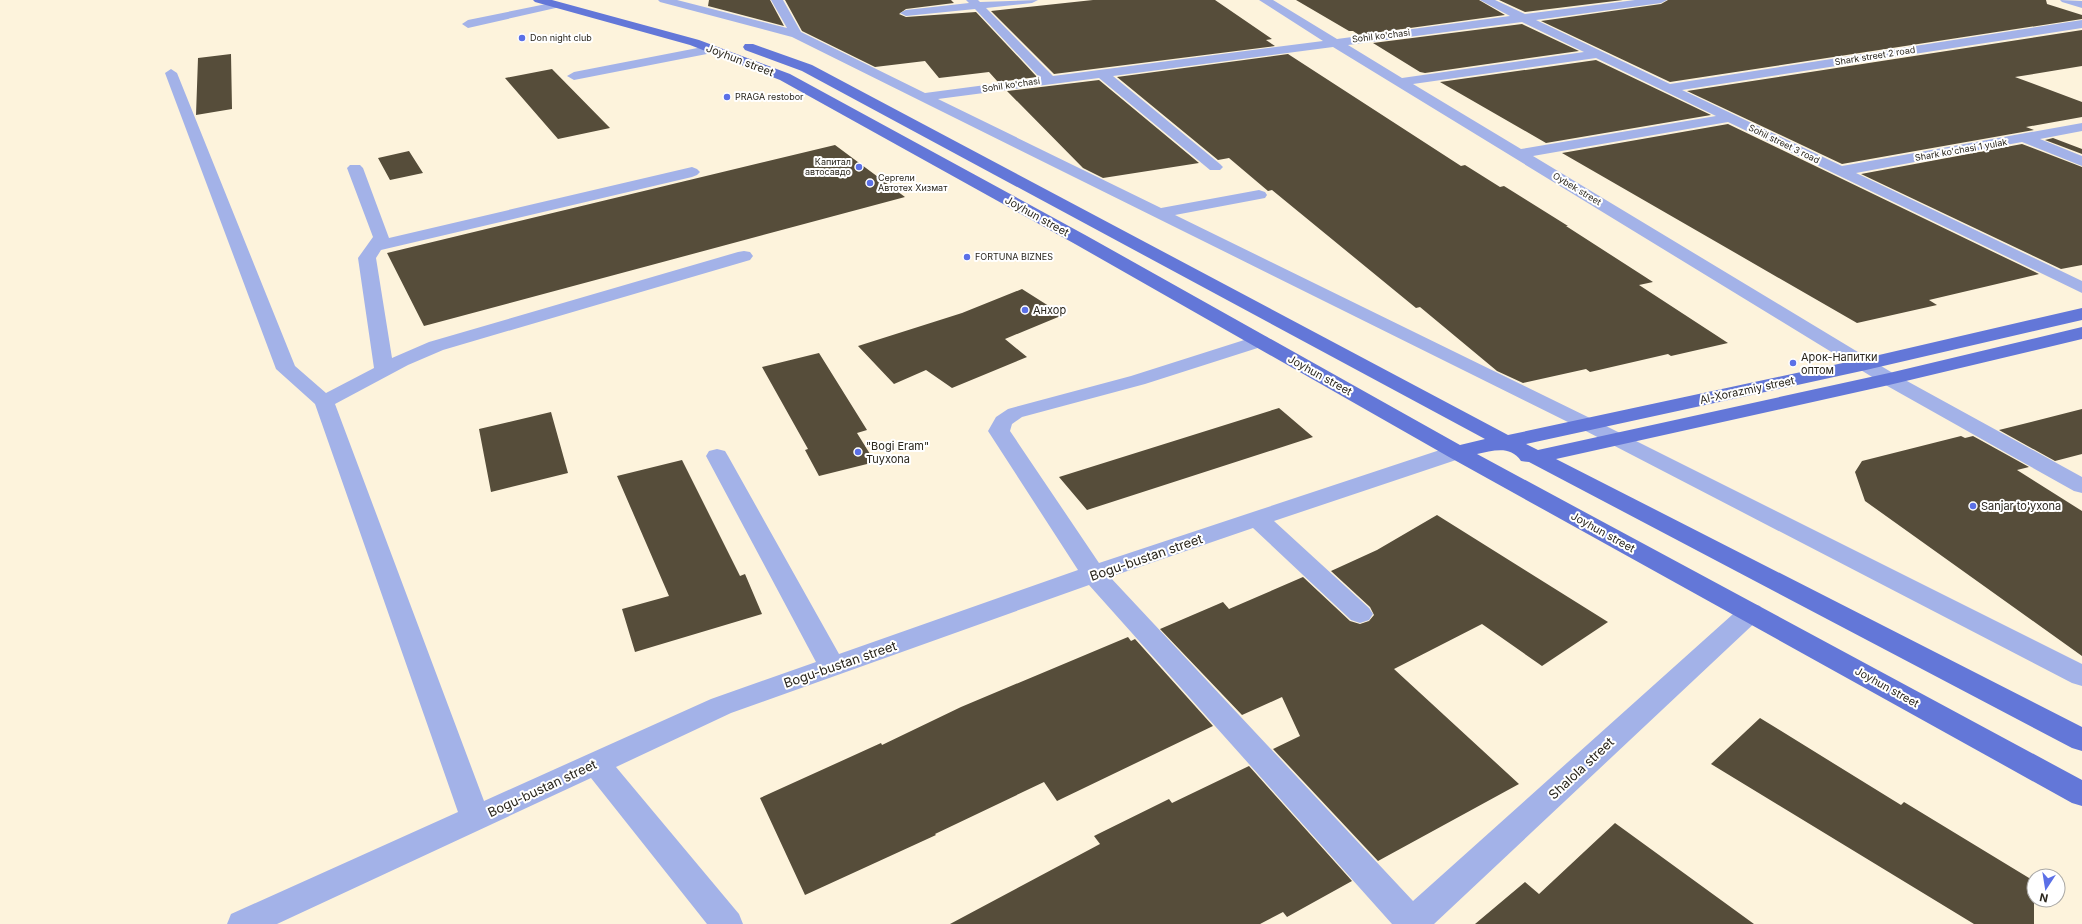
<svg xmlns="http://www.w3.org/2000/svg" width="2082" height="924" font-family="Inter,sans-serif">
<rect width="100%" height="100%" fill="#fdf3dc"/>
<path fill="#564d3a" d="M709 0H770L784 26 708 6Z
M785 0H951L954 3 906 9 899 14 906 17 976 12 1037 77 998 82 989 72 939 78 925 61 875 67 802 31Z
M1093 0H1215L1272 39 1266 40 1275 46 1054 74 991 11Z
M1296 0H1479L1505 15 1359 35 1353 31H1349Z
M1499 0H1623L1525 12Z
M1668 0H2046L2047 4 2082 15V19L1670 82 1541 21 1661 4Z
M1522 24 1579 51 1425 73 1420 72 1373 43Z
M2082 30V66L2015 77 2082 102V117L2026 127 2034 130 1842 164 1687 91Z
M231 54 232 109 196 115 198 58Z
M1288 54 1461 166 1465 165 1500 187 1504 186 1568 226H1566L1653 282 1639 285 1728 343 1671 356 1668 354 1590 372 1586 369 1523 383 1497 371 1420 307 1416 308 1272 190 1268 191 1229 158 1218 160 1117 77Z
M1596 60 1711 115 1546 143 1440 82Z
M552 69 610 128 558 139 505 78Z
M1099 80 1199 163 1103 178 1083 168 1007 91Z
M1728 124 2039 274 1929 300 1937 305 1857 323 1562 153Z
M2053 138 2082 149V154L2045 140Z
M2022 144 2082 167V265L2061 269 1861 174Z
M835 145 905 197 424 326 387 253Z
M409 151 423 173 390 180 378 158Z
M1022 289 1063 315 1005 339 1027 357 952 388 926 370 894 384 858 346 962 313Z
M819 353 867 430 857 433 875 462 819 476 805 450 808 449 762 367Z
M1279 408 1313 437 1087 510 1059 477Z
M2082 409V454L2055 461 1999 430Z
M551 412 568 473 491 492 479 429Z
M1961 436 1965 438 1973 436 2029 467 2017 470 2082 511V656L1865 501 1855 472 1862 461Z
M682 460 740 576 745 574 762 614 635 652 622 609 669 596 617 476Z
M1437 515 1608 622 1542 666 1482 624 1394 669 1519 784 1378 861 1273 749 1300 736 1282 697 1242 715 1160 629 1223 602 1229 609 1303 577 1350 621 1360 624 1369 621 1374 615 1370 607 1331 571 1377 550Z
M1128 637 1131 641 1135 639 1213 726 1057 801 1044 782 935 834 936 835 805 895 760 798 881 743 882 745 961 707Z
M1760 718 1901 805 1904 802 2034 881V924H1974L1711 764Z
M1249 766 1352 881 1287 917 1283 912 1260 924H950L1100 844 1094 836 1169 799 1172 803Z
M1615 823 1754 924H1475L1525 882 1539 894Z"/>
<g fill="none" stroke-linecap="round" stroke-linejoin="round">
<path fill="#a3b2e8" fill-rule="evenodd" d="M658 0H677L787 28 771 0H783L801 32 925 93 1040 78 975 9 906 16 900 13 906 10 969 3 966 0H978L980 2 1038 0 1032 3 986 8 1053 76 1323 41 1259 0H1273L1337 39 1510 16 1480 0H1495L1525 14 1635 0H1667L1661 3 1536 20 1670 84 2082 20V28L1682 90 1842 166 2082 123V131L2040 139 2082 156V166L2022 142 1856 173 2082 281V293L1728 122 1533 156 1896 375 2082 477V493L2074 491 1882 383 1333 47 1113 76 1220 164 1223 167 1220 170H1210L1099 78 938 99 1161 208 1259 190 1265 192 1267 195 1265 198 1175 215 1594 420 2082 664V686L2072 683 1580 428 792 37 660 2ZM1522 22 1584 52 1402 78 1348 45ZM1596 58 1716 116 1521 149 1413 84Z
M2060 0 2082 1V8L2062 2Z
M556 2 560 3 562 5 560 7 468 28 462 24 468 20Z
M713 45 719 49 717 52 574 80 567 76 574 72Z
M171 69 177 73 295 366 326 393 374 368 358 258 373 237 347 168 350 165H360L363 168 389 238 692 167 697 169 700 172 697 175 692 177 381 250 376 258 392 358 429 342 738 252 744 251 750 252 753 256 750 260 443 350 408 365 335 404 484 801 711 699 816 662 706 456 709 451 717 449 725 451 728 456 839 654 1078 570 988 431 996 417 1008 409 1131 376 1260 335 1267 337 1270 341 1267 345 1145 384 1022 417 1012 424 1010 431 1099 563 1449 447 1457 445 1465 447 1468 452 1465 457 1274 521 1369 608 1373 614 1369 620 1360 623 1351 620 1253 528 1110 577 1413 901 1742 606 1751 603 1760 606 1764 612 1760 618 1434 924H1392L1089 585 731 713 616 767 739 914 743 924H707L591 778 277 924H227L231 914 458 812 315 404 276 369 165 73Z"/>
<path fill="#6377d8" fill-rule="evenodd" d="M533 0H552L699 40 790 74 1087 236 1460 445 1485 439 802 71 745 50 743 47 745 44H753L812 65 1508 435 1866 358 2082 308V320L1866 370 1526 444 1538 450 1889 373 2082 327V339L1889 385 1556 459 2082 727V751L2072 748 1529 462 1521 461C1510 445 1493 451 1477 454L2082 780V806L2072 803 1449 457 1075 244 780 80 690 45 535 2Z"/>
</g>
<g fill="#5b70e7" stroke="#fff" stroke-width="1.5">
<circle cx="522" cy="38" r="4"/>
<circle cx="727" cy="97" r="4"/>
<circle cx="859" cy="167" r="4"/>
<circle cx="870" cy="183" r="4"/>
<circle cx="967" cy="257" r="4"/>
<circle cx="1025" cy="310" r="4"/>
<circle cx="1793" cy="363" r="4"/>
<circle cx="858" cy="452" r="4"/>
<circle cx="1973" cy="506" r="4"/>
</g>
<g text-anchor="middle" stroke-width="4" stroke-linejoin="round" paint-order="stroke">
<g font-size="9" fill="#2a261d" stroke="#fff">
<text transform="translate(1381 36) rotate(-7)" y="3">Sohil ko'chasi</text>
<text transform="translate(1875 56) rotate(-9)" y="3">Shark street 2 road</text>
<text transform="translate(1011 85) rotate(-8)" y="3">Sohil ko'chasi</text>
<text transform="translate(1784 144) rotate(26)" y="3">Sohil street 3 road</text>
<text transform="translate(1961 150) rotate(-10)" y="3">Shark ko'chasi 1 yulak</text>
<text transform="translate(1577 189) rotate(31)" y="3">Oybek street</text>
</g>
<g font-size="9" fill="#2a261d" stroke="#fff" text-anchor="start">
<text x="530" y="41">Don night club</text>
<text x="735" y="100">PRAGA restobor</text>
<text x="851" y="165" text-anchor="end">Капитал<tspan x="851" dy="10">автосавдо</tspan></text>
<text x="878" y="181">Сергели<tspan x="878" dy="10">Автотех Хизмат</tspan></text>
<text x="975" y="260">FORTUNA BIZNES</text>
</g>
<g font-size="11" fill="#2a261d" stroke="#fff">
<text transform="translate(740 60) rotate(21)" y="4">Joyhun street</text>
<text transform="translate(1037 216) rotate(29)" y="4">Joyhun street</text>
<text transform="translate(1320 375) rotate(29)" y="4">Joyhun street</text>
<text transform="translate(1747 390) rotate(-12)" y="4">Al-Xorazmiy street</text>
<text transform="translate(1603 532) rotate(29)" y="4">Joyhun street</text>
<text transform="translate(1887 687) rotate(29)" y="4">Joyhun street</text>
</g>
<g font-size="11" fill="#2a261d" stroke="#fff" text-anchor="start">
<text x="1033" y="314">Анхор</text>
<text x="1801" y="361">Арок-Напитки<tspan x="1801" dy="13">оптом</tspan></text>
<text x="866" y="450">"Bogi Eram"<tspan x="866" dy="13">Tuyxona</tspan></text>
<text x="1981" y="510">Sanjar to'yxona</text>
</g>
<g font-size="13" fill="#2a261d" stroke="#fff">
<text transform="translate(1146 557) rotate(-19)" y="5">Bogu-bustan street</text>
<text transform="translate(840 664) rotate(-19)" y="5">Bogu-bustan street</text>
<text transform="translate(1581 768) rotate(-43)" y="5">Shalola street</text>
<text transform="translate(542 788) rotate(-25)" y="5">Bogu-bustan street</text>
</g>
</g>
<g transform="translate(2046 888) rotate(192)"><circle r="19" fill="#ffffff" stroke="#aaa8a5"/>
<path d="M0-3L7 15L0 10L-7 15Z" fill="#5b70e7"/>
<text y="-6" font-size="11" font-weight="bold" text-anchor="middle" fill="#2a261d">N</text>
</g>
</svg>
